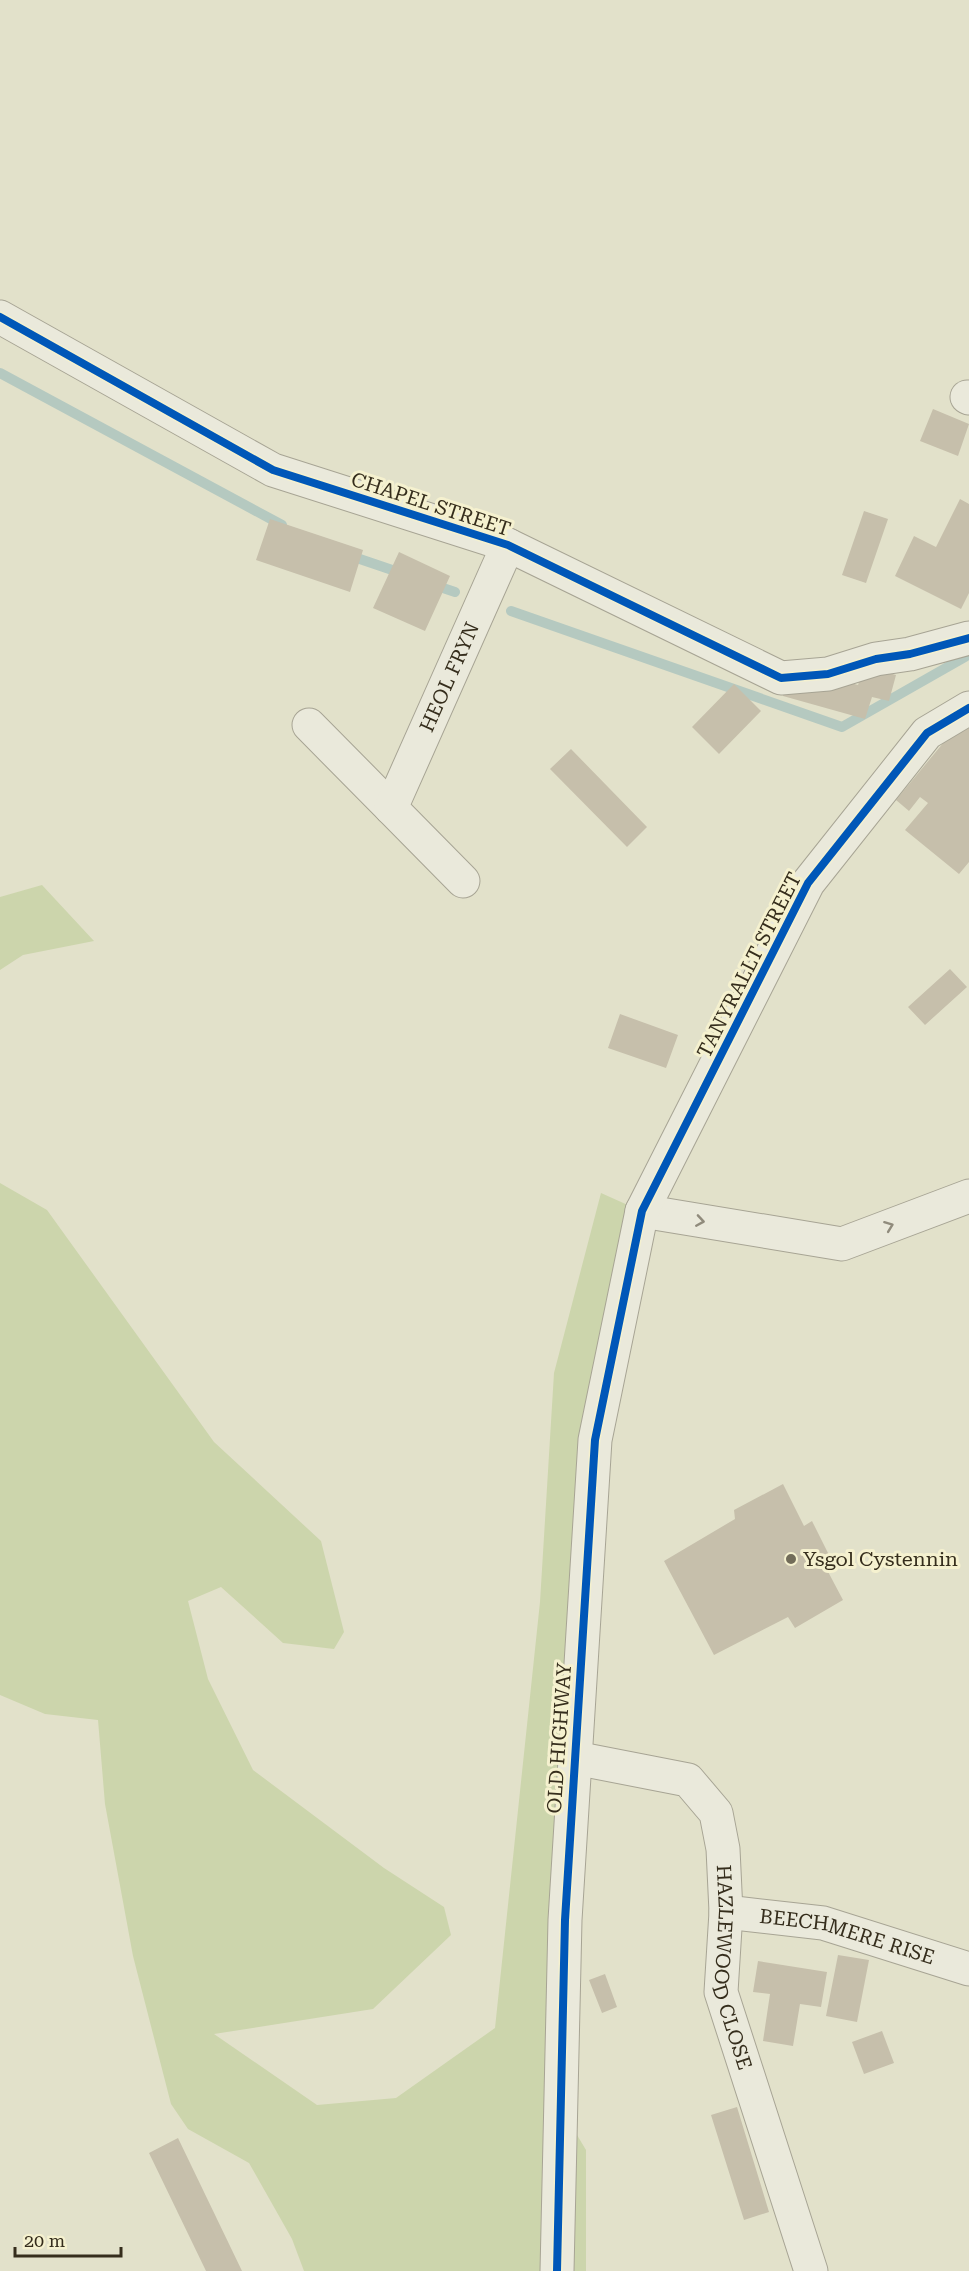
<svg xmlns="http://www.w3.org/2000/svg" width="969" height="2271" font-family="'Roboto Serif',serif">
<rect width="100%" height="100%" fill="#e2e1ca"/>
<path fill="#ccd5ac" d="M42 885 94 941 23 955 0 970V897Z
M0 1183 47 1210 214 1442 321 1541 344 1632 334 1649 283 1643 221 1587 188 1601 208 1679 253 1770 384 1868 444 1907 451 1935 373 2009 214 2034 317 2105 396 2098 495 2028 540 1602 554 1373 601 1193 630 1206 541 2271H304L292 2239 249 2163 188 2129 171 2104 133 1956 105 1804 98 1720 45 1714 0 1695Z
M577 2135 586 2150V2271H573Z"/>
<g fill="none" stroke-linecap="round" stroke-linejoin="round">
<path stroke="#b5c9c0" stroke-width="10" d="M0 373 282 525
M348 555 404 574
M431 584 455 592
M511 611 842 727 965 657"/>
</g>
<path fill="#c6bfab" d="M933 409 969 424 958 456 920 441Z
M960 499 969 504V593L961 609 895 576 914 536 936 547Z
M864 511 888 519 866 583 842 575Z
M270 519 363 550 350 592 256 560Z
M399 552 450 576 425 631 373 608Z
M791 666 858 685 864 666 896 675 889 701 872 697 865 719 783 696Z
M734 684 761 711 719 754 692 727Z
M963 719 969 724V862L959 874 905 830 928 803 920 797 909 811 896 800Z
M571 749 647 827 627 847 550 769Z
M950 969 967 987 925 1025 908 1007Z
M620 1014 678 1035 666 1068 608 1048Z
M783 1484 804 1526 812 1521 833 1563 825 1566 843 1600 795 1628 788 1617 714 1655 664 1561 735 1519 734 1510Z
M838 1955 869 1960 857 2022 826 2016Z
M758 1961 827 1972 821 2007 800 2004 793 2046 763 2041 770 1994 753 1992Z
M605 1974 617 2007 602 2013 589 1980Z
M882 2031 894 2063 864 2074 852 2042Z
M737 2107 769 2212 744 2220 711 2115Z
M178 2138 242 2271H206L149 2153Z"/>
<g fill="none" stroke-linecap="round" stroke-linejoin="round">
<g stroke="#a7a494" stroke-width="35">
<g id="minor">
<path d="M0 317 273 470 508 545 781 678 828 674 876 659 910 654 969 638"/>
<path d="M967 397 969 398"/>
<path d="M309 725 391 808"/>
<path id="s1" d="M463 881 391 808 508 545"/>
<path d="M642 1211 842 1244 969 1196"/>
<path id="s2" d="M575 1758 688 1780 716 1813 723 1849 726 1912 721 1992 811 2271"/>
<path id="s3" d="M726 1912 823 1923 969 1969"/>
<path d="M557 2271 565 1920 595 1440 642 1211 808 883 927 733 969 708"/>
</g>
</g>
<use href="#minor" stroke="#eae9db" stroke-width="33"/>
<g stroke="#f5f1cf" stroke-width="11">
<path id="cycleway" d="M0 317 273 470 508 545 781 678 828 674 876 659 910 654 969 638
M557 2271 565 1920 595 1440 642 1211 808 883 927 733 969 708"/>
</g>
<use href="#cycleway" stroke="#0057b8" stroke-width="8"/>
</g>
<defs><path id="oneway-chevron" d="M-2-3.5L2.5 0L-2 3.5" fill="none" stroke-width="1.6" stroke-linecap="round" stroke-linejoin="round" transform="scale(1.5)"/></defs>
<g stroke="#908b7c">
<use href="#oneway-chevron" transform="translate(700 1221) rotate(9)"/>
<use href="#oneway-chevron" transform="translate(889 1226) rotate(-21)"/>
</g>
<circle fill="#726c59" stroke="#f5f1cf" stroke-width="2" cx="791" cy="1559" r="6"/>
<g text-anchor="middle" stroke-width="6" stroke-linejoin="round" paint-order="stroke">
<g font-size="20" fill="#352d1c" stroke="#f5f1cf">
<text transform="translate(431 504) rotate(18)" y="7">CHAPEL STREET</text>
<text dy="7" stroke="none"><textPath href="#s1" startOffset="246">HEOL FRYN</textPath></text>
<text transform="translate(749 965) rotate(-63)" y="7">TANYRALLT STREET</text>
<text transform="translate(559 1738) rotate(-86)" y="7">OLD HIGHWAY</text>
<text dy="7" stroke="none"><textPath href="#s3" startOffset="124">BEECHMERE RISE</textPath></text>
<text dy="7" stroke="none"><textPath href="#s2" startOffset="315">HAZLEWOOD CLOSE</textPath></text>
</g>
<g font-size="20" fill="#352d1c" stroke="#f5f1cf" text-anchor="start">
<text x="803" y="1566">Ysgol Cystennin</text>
</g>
</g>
<path d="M15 2247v9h106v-9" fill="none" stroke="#352d1c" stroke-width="3"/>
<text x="24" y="2247" font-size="18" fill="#352d1c" stroke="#f5f1cf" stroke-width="4.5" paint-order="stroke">20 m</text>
</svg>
